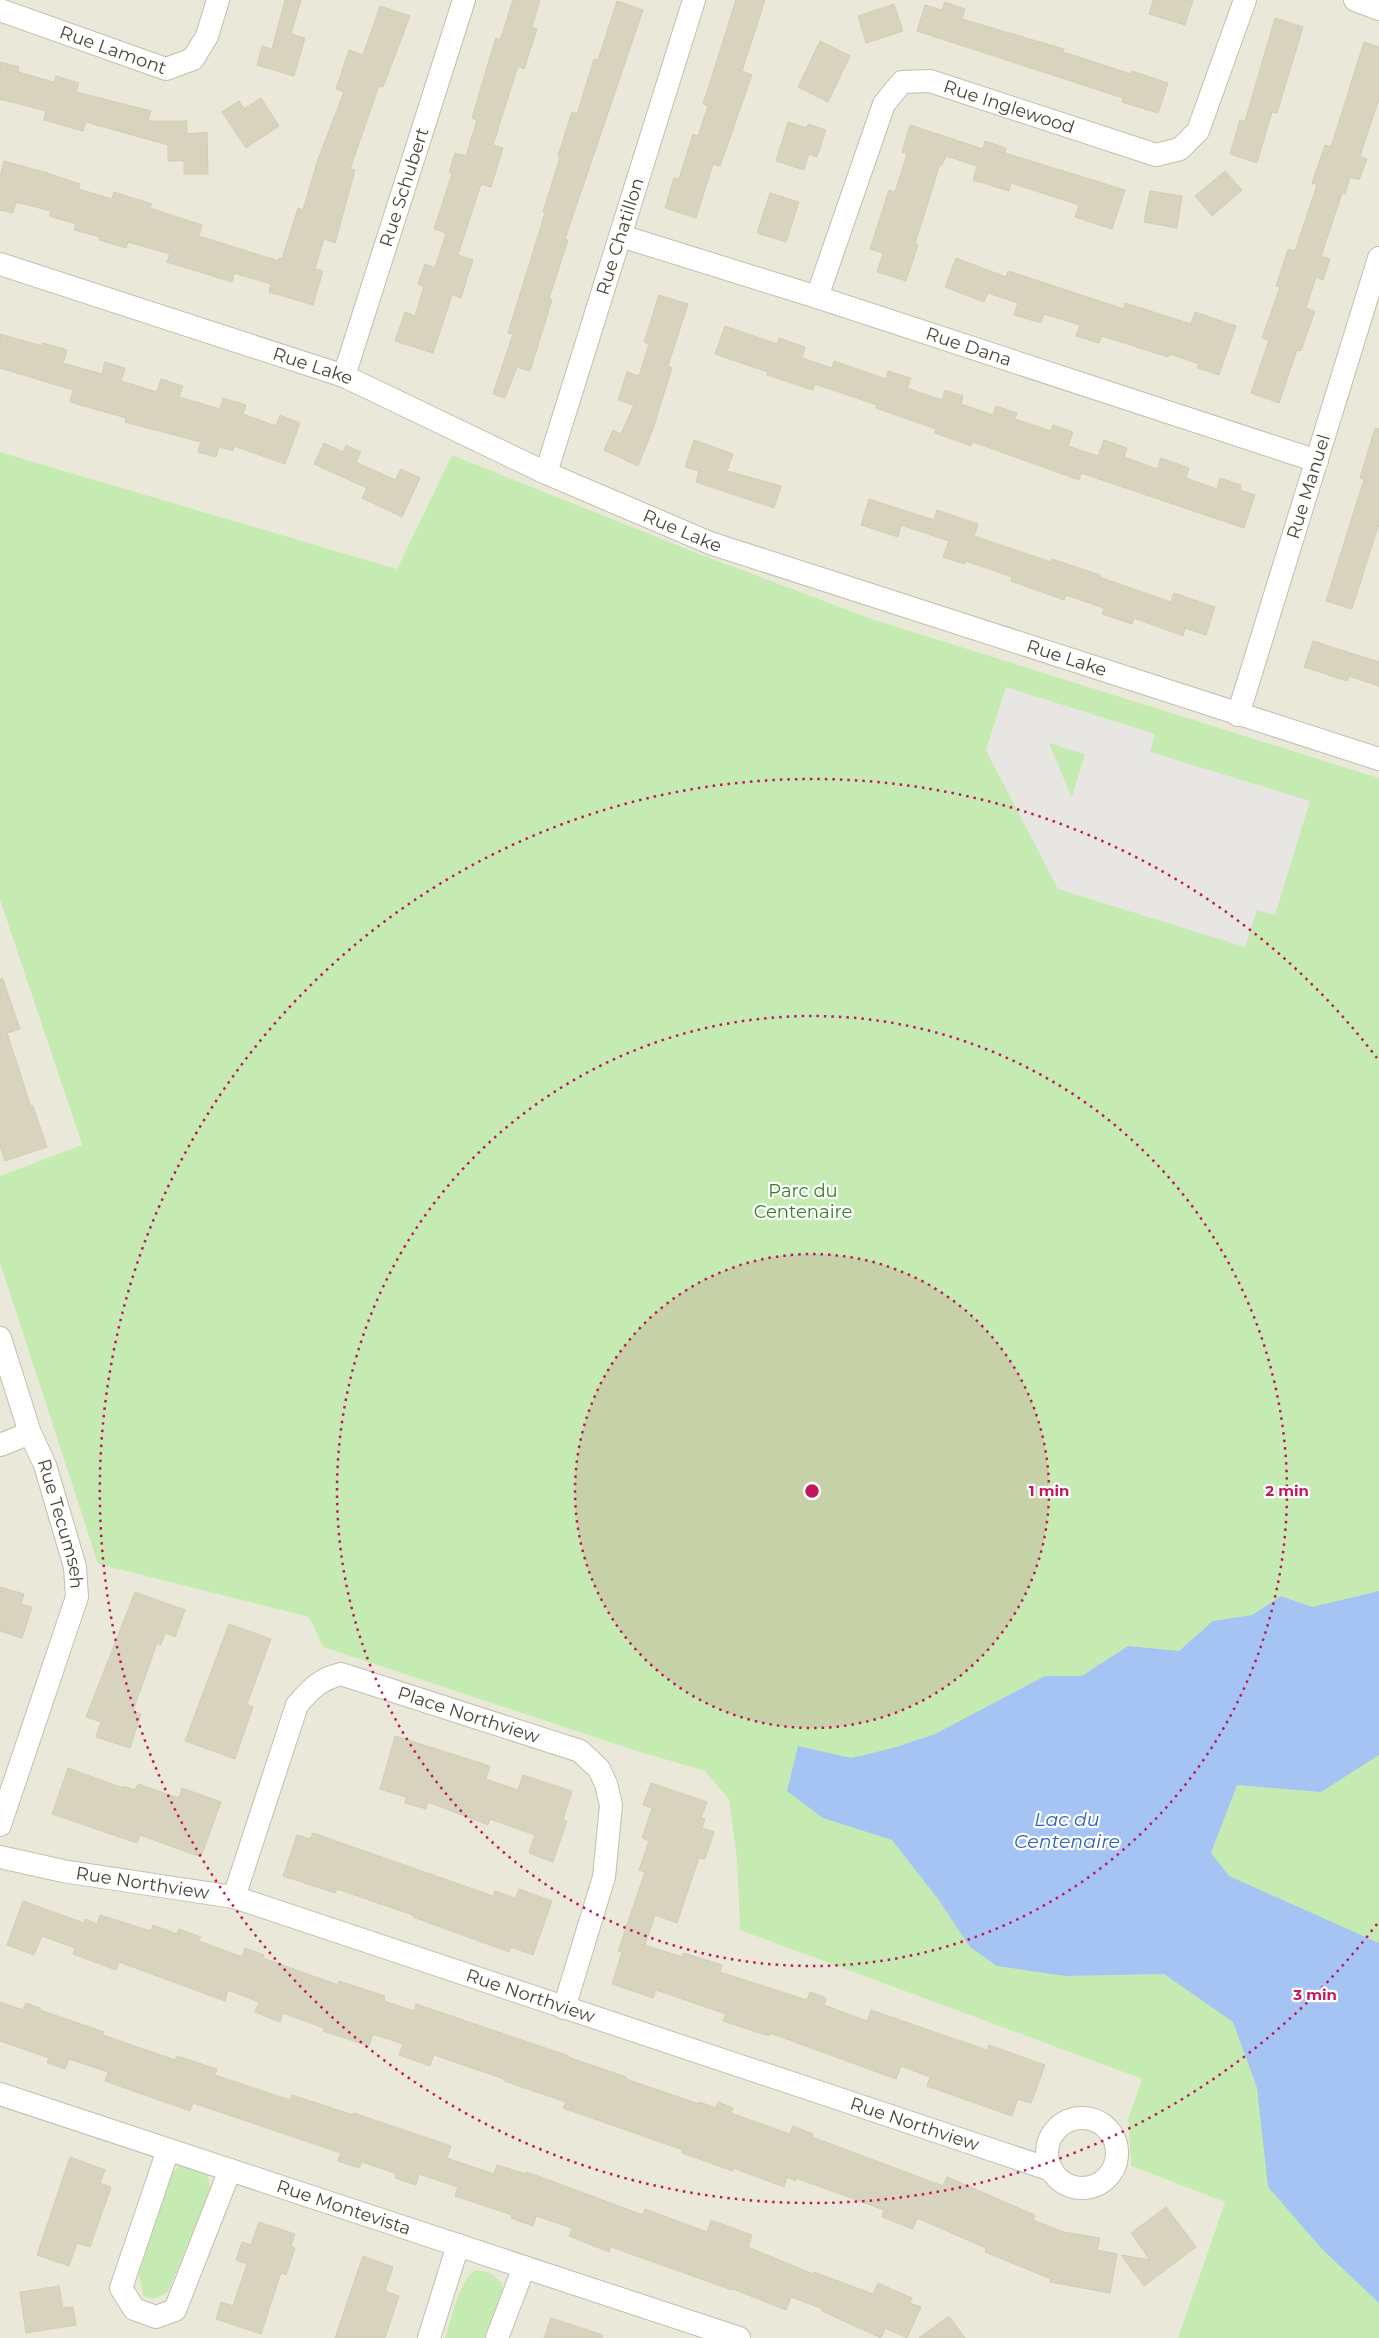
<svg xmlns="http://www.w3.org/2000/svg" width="1379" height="2338" font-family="Montserrat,sans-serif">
<rect width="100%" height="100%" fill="#f6f5eb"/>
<path fill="#eae8d8" d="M0 0H1379V778L872 619 697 553 452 455 397 569 0 452Z
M0 900 82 1146 0 1176Z
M0 1263 98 1564 309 1617 323 1647 636 1751 705 1771 729 1800 737 1861 740 1930 1142 2079 1128 2119 1131 2166 1225 2202 1178 2338H0Z"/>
<path fill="#c6ebb2" d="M0 452 397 569 452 455 697 553 872 619 1379 778V2338H1178L1225 2202 1131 2166 1128 2119 1142 2079 740 1930 737 1861 729 1800 705 1771 636 1751 323 1647 309 1617 98 1564 0 1263V1176L82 1145 0 900Z
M184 2165C200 2171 210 2170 210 2189L169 2290C160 2298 154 2301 143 2295L139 2273 172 2174 179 2166Z
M477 2270 490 2273 502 2283V2294L485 2338H445C451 2321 460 2276 477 2270Z"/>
<path fill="#e7e6e2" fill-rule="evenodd" d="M1006 687 1155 734 1150 752 1310 801 1275 915 1257 910 1245 947 1058 889 986 750ZM1049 743 1085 754 1072 797 1071 796Z"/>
<path fill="#a5c4f4" d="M1379 1591V1755L1321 1792 1237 1785 1211 1853 1229 1876 1379 1943V2303L1322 2249 1268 2187 1257 2088 1233 2022 1164 1974 1065 1976 997 1966 970 1947 938 1899 892 1840 823 1818 787 1791 798 1746 851 1758 893 1748 935 1734 1045 1676H1082L1128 1646 1179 1651 1213 1621 1252 1615 1281 1596 1312 1607Z"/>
<path fill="#d8d3bf" stroke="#d3cdb2" d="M285 0H301L291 34 305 38 294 76 257 65 262 46 272 49Z
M513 0H540L532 27 537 29 524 69 518 66 493 145 503 148 491 187 481 184 458 255 473 260 467 278 461 298 452 295 433 353 395 341 405 312 415 316 424 286 418 284 425 264 435 268 446 233 434 229 452 174 449 173 455 153 466 156 477 120 472 118 490 57 496 38 500 40Z
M736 0H765L742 71 752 75 720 166 713 164 696 218 665 208 674 178 679 179 693 134 698 136 708 106 703 104Z
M1153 0H1193L1185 25 1149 14Z
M617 1 643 10 565 239 568 240 549 299 552 300 530 371 517 367 505 398 493 394 513 334 508 333 545 213 543 212 560 157 558 156 572 112 577 114 594 59 598 60Z
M945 2 965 9 962 19 1064 49 1063 52 1131 74 1132 71 1168 83 1158 113 1122 102 1123 98 917 31 925 5 942 10Z
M894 4 903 31 866 43 858 16Z
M380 6 410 16 383 87 379 86 350 169 355 170 335 243 324 239 315 269 323 271 313 305 269 292 271 284 234 273 232 282 167 262 170 254 128 242 126 248 99 240 100 237 74 230 76 224 49 216 51 211 16 202 13 213 0 210V177L4 161 44 172 80 184 79 189 112 199 114 192 152 204 150 208 202 225 199 236 279 261V258L282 259 298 208 303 210 318 159 344 92 336 89 349 50 363 55Z
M1275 18 1303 27 1277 113 1272 112 1257 163 1230 154 1240 120 1245 121Z
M820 41 850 56 828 102 798 87Z
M1364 42 1379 47V99L1360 156 1367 159 1359 180 1350 177 1345 194 1342 193 1321 256 1330 259 1323 280 1316 277 1306 308 1315 311 1301 351 1297 350 1279 403 1251 393 1269 340 1262 338 1280 287 1276 286 1288 249 1295 251 1317 185 1312 183 1325 145 1331 147Z
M0 62 19 67 18 72 54 82 56 76 79 83 76 92 151 111 148 121H187V134L207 132 208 174H184V161H168V145L86 122 83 131 44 120 46 111 0 99Z
M261 98 279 126 246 148 222 112 239 101 244 109Z
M788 122 807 128 808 124 826 130 817 157 809 154 804 170 776 161Z
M910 125 983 149 985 141 1006 148 1005 153 1125 190 1112 229 1075 217 1079 205 1011 183 1009 191 973 180 977 166 946 156 942 165 940 164 915 244 918 245 906 281 877 272 883 253 870 249 889 190 895 192 907 154 902 152Z
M1225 171 1242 190 1212 216 1195 196Z
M1150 191 1182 196 1177 228 1144 222Z
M770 193 799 202 786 242 757 233Z
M956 258 1006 277 1008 271 1124 309 1125 303 1191 324 1195 312 1236 326 1219 375 1197 368 1199 364 1170 354 1168 357 1102 336 1099 343 1076 336 1080 325 1044 314 1041 323 1014 315 1018 303 988 293 984 302 945 287Z
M659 295 688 304 668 366 672 368 653 429 638 466 604 450 613 430 621 434 634 405 618 400 627 372 639 376 649 344 644 342Z
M725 326 777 344 779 338 805 347 802 358 832 368 834 361 886 379 888 371 911 378 907 388 942 400 945 390 963 396 961 404 993 415 996 406 1017 413 1015 419 1051 431 1053 425 1073 432 1068 446 1098 456 1104 440 1127 448 1124 457 1157 469 1161 458 1189 468 1186 478 1217 489 1220 478 1241 485 1240 490 1255 495 1244 528 1081 473 1079 480 973 442 971 446 935 433 936 429 876 408 877 405 815 384 813 390 767 375 768 372 715 354Z
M0 334 42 346 43 343 67 350 63 363 102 374 105 362 125 368 121 381 157 392 161 379 183 386 179 397 220 409 223 398 246 405 243 414 276 426 280 415 300 423 285 464 234 446 233 451 219 447 216 457 198 452 201 442 125 422 126 418 70 402 73 390 0 368Z
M1375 428 1379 429V524L1352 609 1326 601 1364 479 1360 478Z
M694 440 733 454 727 471 781 486 774 508 696 482 699 471 685 467Z
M324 443 343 452 346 445 361 452 356 462 395 480 401 469 420 478 402 517 362 498 367 488 314 464Z
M869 499 934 520 937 510 978 524 974 536 1051 562 1052 559 1100 575 1099 577 1171 602 1174 593 1215 607 1206 635 1185 628 1183 636 1134 618 1132 624 1102 614 1104 608 1066 595 1064 600 1011 581 1012 577 966 561 965 564 943 557 949 541 901 525 898 537 861 525Z
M1313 641 1379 662V686L1349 676 1347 681 1304 667Z
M0 979H3L20 1029 7 1033 31 1107 33 1106 47 1147 5 1161 0 1146Z
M0 1587 24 1594 21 1604 32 1607 22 1638 0 1631Z
M135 1592 185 1610 175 1637 165 1633 161 1645 157 1643 133 1711 141 1714 130 1748 96 1737 101 1722 86 1717Z
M229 1624 271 1639 247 1704 253 1707 235 1759 185 1741Z
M395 1736 490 1766 486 1779 518 1790 523 1775 572 1791 563 1819 567 1821 553 1862 529 1853 535 1835 490 1819 488 1825 428 1802 426 1809 405 1803 406 1797 380 1789Z
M68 1768 123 1788 124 1786 135 1790 138 1784 179 1798 182 1788 221 1802 201 1857 140 1835 137 1843 52 1814Z
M651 1783 707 1802 701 1818 705 1819 702 1828 714 1832 705 1859 699 1858 677 1923 655 1915 645 1945 682 1957 684 1953 722 1965 720 1972 807 2000 810 1992 826 1998 824 2005 867 2021 871 2010 987 2050 989 2045 1045 2065 1031 2103 1018 2099 1012 2116 927 2086 930 2077 901 2066 896 2079 770 2033 769 2036 723 2021 726 2014 656 1990 653 1998 612 1984 622 1952 618 1951 645 1872 639 1870 649 1841 642 1838 652 1808 643 1805Z
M313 1833 493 1896 495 1891 515 1898 519 1889 552 1901 533 1955 511 1947 509 1952 413 1917V1915L337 1889 335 1893 283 1876 297 1835 310 1839Z
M23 1901 84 1923 85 1919 97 1924 100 1915 151 1931 153 1925 177 1934 179 1929 201 1937 199 1941 242 1957 245 1948 264 1955 263 1958 338 1985 339 1981 385 1996 384 2001 414 2011 416 2004 569 2056 568 2057 626 2077V2079L699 2104 700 2102 716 2108 718 2102 733 2108 731 2113 790 2134 793 2126 813 2134 812 2137 943 2186 947 2177 1035 2215 1033 2220 1064 2232 1100 2238 1097 2250 1117 2254 1110 2293 1050 2282 1051 2279 985 2252 986 2248 917 2218 913 2229 882 2217 884 2210 796 2178V2181L787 2177 784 2187 733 2168V2171L682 2153 683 2150 563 2108 566 2102 504 2081V2079L434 2055 430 2066 399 2055 403 2044 373 2034 369 2046 323 2031 324 2028 283 2013 280 2022 255 2012 259 2002 228 1990 225 2001 119 1962 116 1970 73 1954 75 1948 42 1936 34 1955 7 1945Z
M0 2002 23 2010 26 2003 40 2008V2010L104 2032 103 2035 175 2060 177 2056 217 2069 215 2075 290 2100 292 2095 353 2115 354 2113 451 2146 447 2158 494 2174 497 2165 526 2174 527 2172 643 2215 645 2209 707 2232 711 2220 752 2235 748 2247 813 2274 814 2272 873 2294 878 2283 912 2298 910 2303 921 2307 907 2338 885 2328 881 2338 822 2311 823 2309 791 2297 786 2310 733 2289 732 2290 611 2247 609 2252 569 2236 572 2228 536 2216 533 2226 511 2218 512 2215 455 2196 458 2187 419 2174 416 2185 395 2178 397 2174 362 2162 359 2168 338 2161 341 2153 193 2103 190 2111 105 2081 108 2072 69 2059 65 2069 47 2063 49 2058 0 2041Z
M70 2157 105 2170 100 2183 111 2187 90 2247 77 2243 69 2266 37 2255Z
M1166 2207 1196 2247 1144 2286 1121 2255 1150 2260 1131 2233Z
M259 2222 295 2234 291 2246 295 2248 286 2275 281 2273 261 2334 216 2319 221 2302 233 2306 247 2264 236 2260 242 2242 251 2245Z
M363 2256 393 2267 385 2291 399 2296 385 2338H335Z
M59 2286 63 2308 73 2307 76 2325 26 2333 20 2292Z
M949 2316 965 2338H919Z
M551 2318 603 2335 602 2338H544Z"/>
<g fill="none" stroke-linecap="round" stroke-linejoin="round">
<g stroke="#c2bfac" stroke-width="24">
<g id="minor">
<path d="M1355 0 1379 9"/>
<path id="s1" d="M0 10 166 69 193 59 207 36 218 0"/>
<path id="s2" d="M621 236 817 297 1317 461"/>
<path id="s3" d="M0 264 344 376 546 473 710 543 1379 759"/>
<path id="s4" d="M817 297 884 104 902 82 930 81 1156 155 1180 149 1198 131 1245 0"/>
<path id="s5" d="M344 376 464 0"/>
<path id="s6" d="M546 473 694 0"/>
<path id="s7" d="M1238 715 1379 258"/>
<path id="s8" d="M0 1338 30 1433 45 1465 75 1567 77 1597 0 1825"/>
<path d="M0 1445 30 1433"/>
<path id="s9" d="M0 1857 63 1871 234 1897 1052 2170"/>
<path id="s10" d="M234 1897 297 1705C311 1689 320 1679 341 1674L580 1751 599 1769 606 1784 611 1805 604 1877 564 2008"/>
<path id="s11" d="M0 2094 739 2338"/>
<circle cx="1082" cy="2153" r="35"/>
<path d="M168 2150 121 2288 134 2309 156 2317 175 2310 230 2170"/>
<path d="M429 2338 458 2245"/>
<path d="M497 2338 524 2267"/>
</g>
</g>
<use href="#minor" stroke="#fff" stroke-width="22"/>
</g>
<circle cx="812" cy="1491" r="237" fill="#c2185b" fill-opacity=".12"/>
<g fill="none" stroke="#c2185b" stroke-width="2.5" stroke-dasharray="2.5 5">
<circle cx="812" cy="1491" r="237"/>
<circle cx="812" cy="1491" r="475"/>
<path d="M1377 1924A712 712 0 1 1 1377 1058"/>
</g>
<g text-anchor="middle" stroke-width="4.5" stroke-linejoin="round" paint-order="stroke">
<g font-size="18" fill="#4b4738" stroke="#fff">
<text dy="6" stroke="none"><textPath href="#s1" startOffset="120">Rue Lamont</textPath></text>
<text dy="6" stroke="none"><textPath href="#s4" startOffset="344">Rue Inglewood</textPath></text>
<text dy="6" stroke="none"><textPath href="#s5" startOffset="198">Rue Schubert</textPath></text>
<text dy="6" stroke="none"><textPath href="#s6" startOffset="248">Rue Chatillon</textPath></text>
<text dy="6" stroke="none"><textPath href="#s2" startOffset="365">Rue Dana</textPath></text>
<text dy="6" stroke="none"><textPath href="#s3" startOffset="329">Rue Lake</textPath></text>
<text dy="6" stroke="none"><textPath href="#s7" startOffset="239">Rue Manuel</textPath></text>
<text dy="6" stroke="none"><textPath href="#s3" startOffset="734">Rue Lake</textPath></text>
<text dy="6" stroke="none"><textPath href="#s3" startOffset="1139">Rue Lake</textPath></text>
<text dy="6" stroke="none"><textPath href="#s8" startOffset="196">Rue Tecumseh</textPath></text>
<text dy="6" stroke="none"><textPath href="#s10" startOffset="391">Place Northview</textPath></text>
<text dy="6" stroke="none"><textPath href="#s9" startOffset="145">Rue Northview</textPath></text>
<text dy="6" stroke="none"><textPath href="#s9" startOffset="550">Rue Northview</textPath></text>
<text dy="6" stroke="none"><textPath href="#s9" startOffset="955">Rue Northview</textPath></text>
<text dy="6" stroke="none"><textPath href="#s11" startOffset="362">Rue Montevista</textPath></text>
</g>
<g font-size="18" fill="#378027" stroke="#fff">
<text x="803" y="1197">Parc du<tspan x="803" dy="21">Centenaire</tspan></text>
</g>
<g font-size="19" font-style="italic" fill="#2b62bd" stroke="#fff">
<text x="1067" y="1826">Lac du<tspan x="1067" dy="22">Centenaire</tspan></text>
</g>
</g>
<circle cx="812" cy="1491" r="8" fill="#c2185b" stroke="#fff" stroke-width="2.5"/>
<g font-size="15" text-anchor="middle" font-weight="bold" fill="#c2185b" stroke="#fff" stroke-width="4.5" stroke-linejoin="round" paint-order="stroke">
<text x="1049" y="1496">1 min</text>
<text x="1287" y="1496">2 min</text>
<text x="1315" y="2000">3 min</text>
</g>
</svg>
